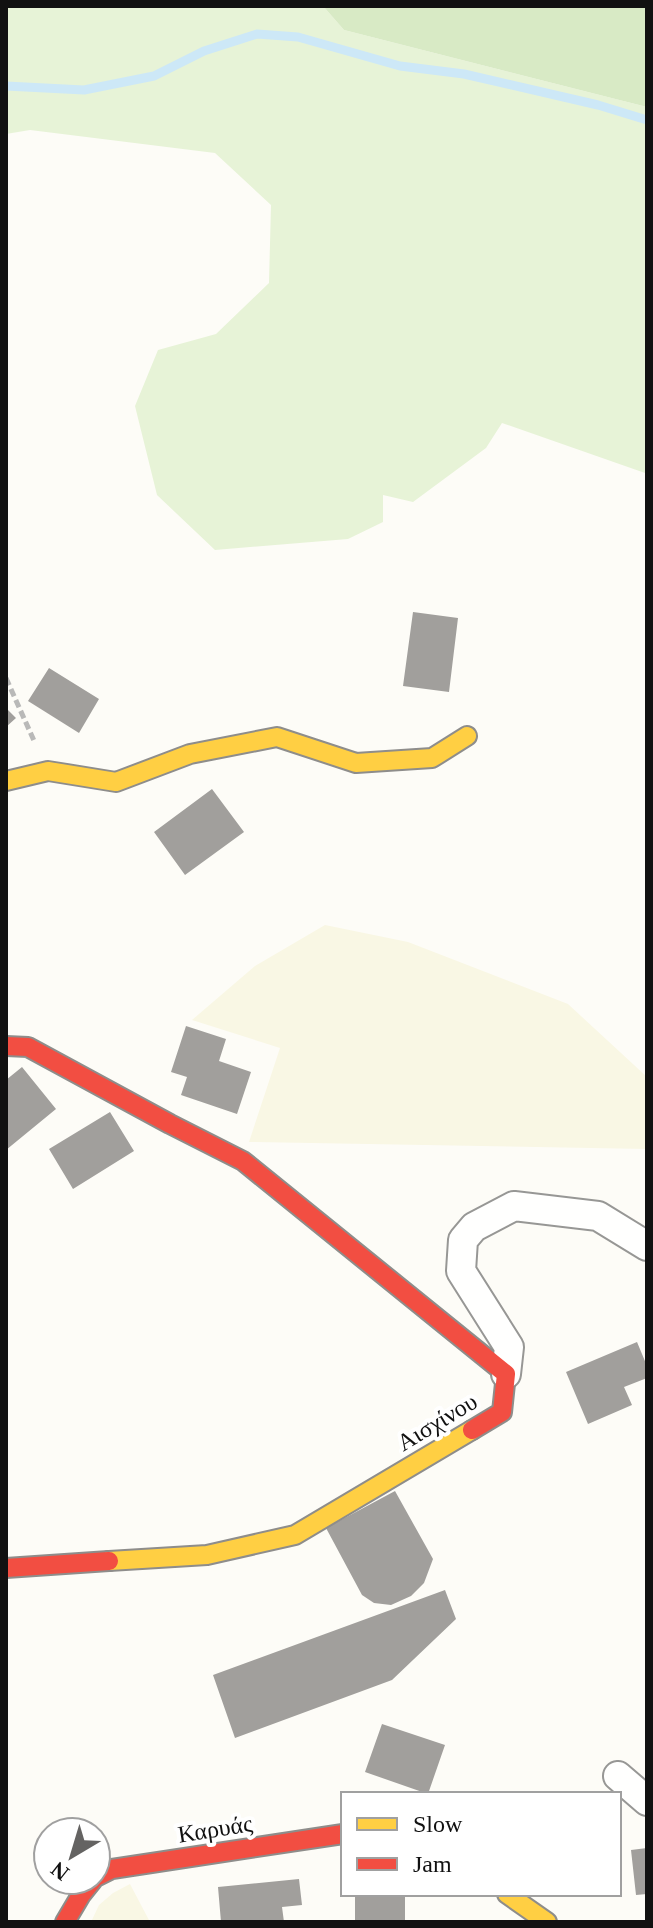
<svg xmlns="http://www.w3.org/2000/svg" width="653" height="1928" font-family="Georgia,serif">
<rect width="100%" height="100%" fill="#fdfcf7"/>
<path fill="#f9f7e4" d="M325 925 408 942 568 1004 647 1077V1149L249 1142 280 1048 192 1020 255 966Z
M130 1884 150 1922H91L99 1905 113 1893Z"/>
<path fill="#e7f3d7" d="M6 6H323L344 30 647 107V477L645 473 502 423 486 448 413 502 383 495V522L348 539 215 550 157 495 135 406 158 350 216 334 269 283 271 205 215 153 30 130 6 134Z"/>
<path fill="#d8eac5" d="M323 6H647V107L344 30Z"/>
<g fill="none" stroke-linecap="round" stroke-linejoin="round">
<path stroke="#cde8f7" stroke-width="9" d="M6 86 84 90 154 76 204 51 257 34 298 37 400 66 464 74 598 105 647 120"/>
</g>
<path fill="#a19f9c" d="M413 612 458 618 449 692 403 686Z
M49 668 99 699 79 733 28 701Z
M6 708 16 718 6 727Z
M212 789 244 832 185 875 154 832Z
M186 1026 226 1039 219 1061 251 1072 237 1114 181 1095 187 1077 171 1072Z
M22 1067 56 1109 6 1150V1080Z
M110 1112 134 1151 73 1189 49 1149Z
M637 1342 647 1366V1378L624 1387 632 1405 588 1424 566 1372Z
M395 1491 433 1559 424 1583 411 1596 391 1605 374 1603 362 1595 326 1528Z
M445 1590 456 1619 392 1680 235 1738 213 1675Z
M382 1724 445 1745 428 1794 365 1772Z
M647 1848V1894L636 1895 631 1850Z
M299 1879 302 1905 282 1907 284 1922H221L218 1887Z
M355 1894H405V1922L355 1921Z"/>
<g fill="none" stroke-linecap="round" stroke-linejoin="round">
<g stroke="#979795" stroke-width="32">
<path id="street" d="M506 1374 509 1347 461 1271 463 1240 474 1227 514 1206 598 1216 647 1246
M618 1776 647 1801"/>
</g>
<g stroke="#8e8d8b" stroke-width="22">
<path id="slow" d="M6 781 48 771 116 782 190 754 277 737 356 763 432 758 467 736
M109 1561 207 1555 295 1535 472 1430
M507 1894 547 1922"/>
</g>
<g stroke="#8e8d8b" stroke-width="22">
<path id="jam" d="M6 1046 28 1047 170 1124 243 1161 506 1374 502 1412 472 1430
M6 1568 109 1561
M96 1877 112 1869 343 1834
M65 1922 81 1895 93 1880"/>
</g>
<path stroke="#b9b9b8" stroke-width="5" stroke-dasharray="8 4" stroke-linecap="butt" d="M6 678 35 743"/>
<use href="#street" stroke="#fffffe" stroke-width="28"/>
<use href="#slow" stroke="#ffcf43" stroke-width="18"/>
<use href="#jam" stroke="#f24e42" stroke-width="18"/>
</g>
<g text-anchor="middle" stroke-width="8" stroke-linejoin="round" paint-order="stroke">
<g font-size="24" fill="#111" stroke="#fff">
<text transform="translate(437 1422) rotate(-31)" y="8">Αισχίνου</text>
<text transform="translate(215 1829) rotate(-9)" y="8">Καρυάς</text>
</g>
</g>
<rect width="653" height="1928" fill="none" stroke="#111111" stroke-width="16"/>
<rect x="341" y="1792" width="280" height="104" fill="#ffffff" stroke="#a0a0a0" stroke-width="2"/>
<rect x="357" y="1818" width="40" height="12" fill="#ffcf43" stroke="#a0a0a0" stroke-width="2"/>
<text x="413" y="1832" font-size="24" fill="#111111">Slow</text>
<rect x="357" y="1858" width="40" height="12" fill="#f24e42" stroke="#a0a0a0" stroke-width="2"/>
<text x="413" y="1872" font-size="24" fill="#111111">Jam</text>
<g transform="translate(72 1856) rotate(218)"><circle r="38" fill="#ffffff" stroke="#a0a0a0" stroke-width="2"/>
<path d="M0-6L14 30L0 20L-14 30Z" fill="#646362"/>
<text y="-12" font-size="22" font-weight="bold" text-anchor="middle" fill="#111111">N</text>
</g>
</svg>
